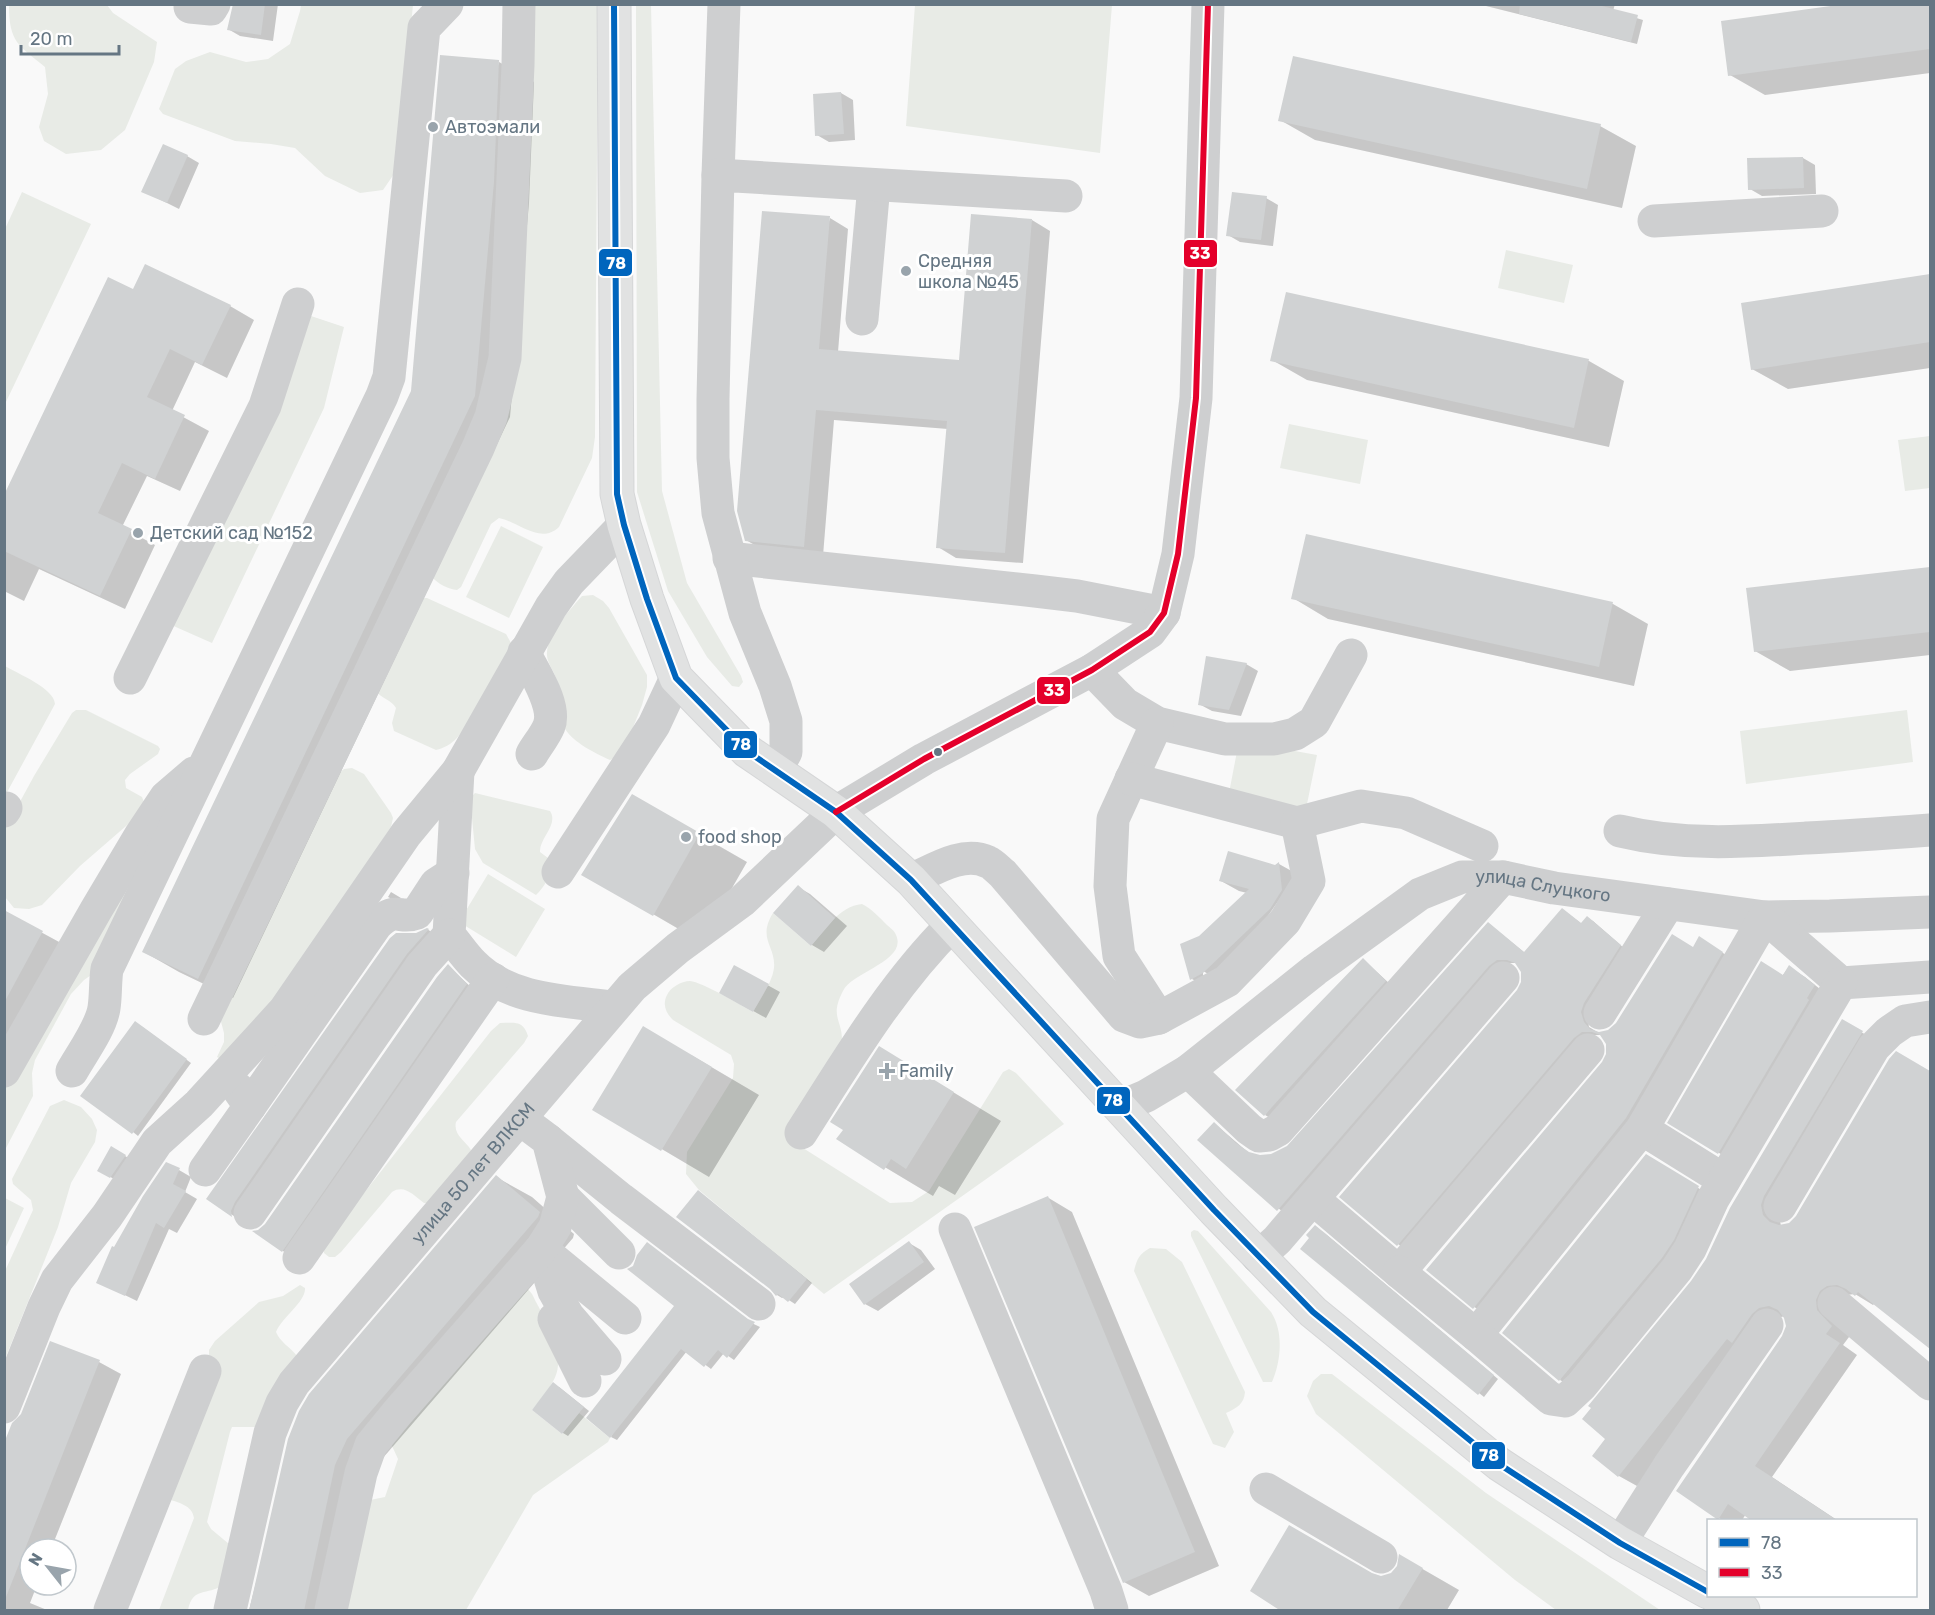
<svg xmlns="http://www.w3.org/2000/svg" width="1935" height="1615" font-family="Rubik,sans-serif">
<rect width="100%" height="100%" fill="#f9f9f9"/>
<path fill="#e8ebe6" d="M9 5H107L113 13 157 42 154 62 125 130 101 150 66 154 44 141 39 127 48 94 45 67C18 45 9 42 9 5Z
M301 5H413L396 171 383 190 360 193 325 176 295 148 271 144 235 141 163 114 159 109 175 69 186 61 210 52 246 62 268 59 290 44 300 11Z
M532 5H598L595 437 592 458 559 527C540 545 519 522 499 518L491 524 461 587 457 590C448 589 438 584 432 577L491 453Z
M636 5H651L662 491 687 583 741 676 743 682 739 687 732 686 707 657 668 591 637 492Z
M915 5H1112L1100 153 906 126Z
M22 192 91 224 5 404V229Z
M1506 250 1573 265 1564 303 1498 288Z
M305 314 344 327 324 408 212 643 169 624Z
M1289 424 1368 440 1360 484 1280 468Z
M1930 436V488L1905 491 1898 440Z
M501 526 543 547 509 618 466 597Z
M593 595 603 601 609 608 647 675V687L642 705 632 730 619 756 610 760C595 753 574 743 565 729 560 713 560 695 556 678 553 669 546 662 547 652 549 631 569 611 582 596Z
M421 598H427L506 634 511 643C506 662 470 725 456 739 451 744 444 748 436 750L394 731 392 723 396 708C391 699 381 699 375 690Z
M5 666C18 674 54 688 55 704L5 796Z
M76 710H86L158 746 160 749 158 754 130 774 125 780 126 788 142 797 144 802 133 820 80 866 42 905 29 909 14 908 5 897 4 831 34 776 72 713Z
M1907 710 1913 762 1746 784 1740 731Z
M1239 741 1317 755 1306 809 1229 793Z
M352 768 364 774 391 813 393 818 391 827 279 996 220 1059 217 1057 224 1042V1033L220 1018 339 773 344 769Z
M475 793 550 811C559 825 539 838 540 852L552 861C554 871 544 888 536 895L483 863 475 849 470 798Z
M137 861 97 971 84 980 71 994 35 1060 32 1073 33 1096 5 1150V1088Z
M488 874 545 909 516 957 459 922Z
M862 904C872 909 879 917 887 925 889 927 895 931 896 935 908 961 852 972 843 991 829 1018 843 1019 842 1043L803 1148 890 1203 912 1202 929 1191 1003 1072 1009 1069 1016 1073 1064 1124 824 1294 699 1190 686 1174 687 1152 733 1078 734 1064 731 1055 673 1020C666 1013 662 1005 667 995 670 988 681 981 690 981 702 982 741 1005 753 1012 760 999 772 983 774 968 776 946 757 939 773 913L811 946C825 930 839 906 862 904Z
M500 1023C515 1023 523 1020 528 1036L524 1043 456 1122C453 1135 465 1140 471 1150L469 1157 428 1203H424C414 1196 405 1184 392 1192L341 1252 335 1257H329L324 1253V1246L328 1239 491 1031Z
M64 1100 81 1107 92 1119 97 1130 95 1142 71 1183 58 1227 5 1359V1271L33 1210 31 1200 13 1184 12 1179 50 1106Z
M5 1198 24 1208 5 1249Z
M1194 1230 1198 1231 1271 1312C1284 1332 1281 1361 1272 1382H1263L1191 1236V1232Z
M1150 1248 1166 1249 1182 1262 1245 1392C1244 1404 1237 1408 1226 1413L1234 1432 1225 1448 1213 1444 1134 1271C1137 1259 1139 1254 1150 1248Z
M300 1285 305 1288C306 1302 282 1317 276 1332 280 1342 290 1347 297 1356L257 1427H232L230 1432 207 1522 211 1529 229 1544 223 1585C207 1596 193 1586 188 1610H159L194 1518C192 1505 179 1503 168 1499L209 1359V1350L215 1341 259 1302 283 1296Z
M528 1289 532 1294C544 1319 570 1356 552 1383 547 1393 539 1401 532 1410L562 1434 579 1413 610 1438 608 1442 533 1495 466 1610H338L360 1502 385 1497 398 1459 387 1435Z
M1321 1374H1332L1486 1493 1660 1610H1556L1515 1580 1316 1414 1307 1396 1313 1381Z"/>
<path fill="#0003" d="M228 4H278L273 41 240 36 228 29 234 5Z
M1478 4H1615L1613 11 1643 20 1637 44Z
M1858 4H1930V73L1765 95 1730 75Z
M499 62 534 82 529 203 510 417 233 998 179 972 144 952 412 392Z
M841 93 853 100 855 140 829 142 817 135 815 95Z
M1280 120 1600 126 1636 146 1622 208 1315 140Z
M187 156 199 163 179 209 143 191Z
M1803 158 1815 165 1816 194 1762 196 1750 189Z
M1266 198 1278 205 1273 246 1240 242 1228 235Z
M830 218 848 229 838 352 960 361 1032 220 1050 231 1023 563 956 558 938 547 948 429 834 420 823 556 765 551 746 540Z
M1930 275V368L1788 389 1752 369 1743 304Z
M133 291 230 306 254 320 227 378 195 362 172 411 209 431 180 491 147 476 122 527 155 545 125 609 39 569 24 601 4 591V499Z
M1287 294 1589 361 1624 381 1609 447 1307 380 1272 360Z
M1307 536 1613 604 1648 624 1634 686 1328 619 1293 598Z
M1930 569V655L1790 671 1755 651 1748 589Z
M1246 664 1258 671 1241 716 1212 711 1199 704Z
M632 796 747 862 701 942 584 874Z
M1279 864 1297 874 1222 982 1203 971V975L1220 984 1210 989 1192 979 1247 893 1239 891 1221 881 1276 867Z
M798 887 810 894 847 926 824 952 812 945Z
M391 892 401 898 392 899 388 897Z
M1563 910 1582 924 1588 918 1593 921 1625 949 1587 1016 1589 1027 1599 1033 1609 1031 1693 949 1699 939 1728 956 1632 1121 1480 1310 1474 1307 1608 1054 1607 1044 1601 1035H1589L1403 1248 1398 1244 1523 982 1522 972 1516 963H1504L1284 1213 1199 1140 1214 1123 1250 1154 1260 1156 1271 1155 1288 1147 1489 924 1525 953Z
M4 912 72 949 4 1074Z
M427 929 433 933 237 1218 208 1199 416 934Z
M1364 960 1390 984 1270 1118 1265 1115Z
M448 966 472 988 288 1254 283 1251 267 1225Z
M735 967 780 992 766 1018 721 993Z
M1789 967 1805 977 1820 989 1724 1156 1669 1122Z
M1842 1021 1880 1043 1779 1216 1781 1226 1789 1224 1797 1216 1896 1053 1930 1073V1347L1875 1303 1873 1305 1855 1294 1846 1295 1849 1337 1843 1345 1857 1355 1772 1477 1837 1520H1755L1746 1514 1742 1520H1722L1678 1490 1784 1336 1787 1327 1785 1316 1777 1318 1637 1486 1619 1476 1594 1456 1608 1439 1693 1282 1707 1260Z
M141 1026 191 1063 138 1136 133 1132Z
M880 1048 1001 1121 955 1195 939 1186 933 1196 838 1139 845 1129Z
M691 1055 759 1095 709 1177 594 1109Z
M112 1148 130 1159 116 1180 99 1171Z
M1647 1156 1703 1191 1679 1243 1565 1383 1560 1380Z
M179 1170 191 1177 185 1192 197 1199 177 1233 169 1229 137 1301 98 1282 115 1249Z
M496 1177 532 1197 574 1234 573 1238 382 1459 370 1486 344 1610H249L300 1412Z
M699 1192 812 1283 795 1304 784 1297 782 1298 777 1295Z
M1047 1197 1072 1212 1219 1566 1149 1596 1124 1582Z
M1321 1230 1498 1379 1484 1397 1479 1393Z
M909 1243 921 1250 935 1269 878 1311 865 1304Z
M634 1267 760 1327 734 1360 724 1353 711 1369 687 1351 617 1440 611 1437 676 1306Z
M99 1362 121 1374 51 1549H30V1585H37L30 1603 47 1610H4V1447Z
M559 1387 589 1411 568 1436 563 1433Z
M1400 1556 1459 1590 1447 1610H1284L1373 1575 1380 1577 1390 1575 1398 1568Z"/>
<path fill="#d0d2d3" d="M233 4H265L261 35 227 30Z
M1520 4H1594L1638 15 1631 42 1519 14Z
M1845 4H1930V49L1728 76 1721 21Z
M440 55 499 60 494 182 475 396 198 979 142 952 411 391Z
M1293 56 1601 124 1587 189 1278 121Z
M841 92 844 134 815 136 813 94Z
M163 144 188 155 167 203 141 192Z
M1803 157 1804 188 1748 190 1747 158Z
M1232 192 1267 196 1261 240 1226 236Z
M762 211 830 216 819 349 959 360 971 214 1032 219 1005 553 936 548 947 421 816 410 804 547 745 541 737 511Z
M145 264 231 305 202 365 170 349 147 397 185 415 155 479 122 463 98 513 132 529 100 596 4 551V495L108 277 133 289Z
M1930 274V342L1751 370 1741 303Z
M1286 292 1589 359 1574 428 1270 361Z
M1306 534 1613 602 1599 667 1291 599Z
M1930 567V632L1754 652 1746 588Z
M1206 656 1247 663 1229 710 1198 705Z
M632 794 700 833 653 916 581 875Z
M1228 851 1275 865 1279 862 1282 890 1270 909 1203 973 1190 980 1180 944 1199 936 1249 889 1219 881Z
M798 885 835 918 811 946 773 913Z
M1562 908 1581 923 1587 916 1621 945 1584 1003 1581 1012 1584 1022 1590 1029 1599 1032 1608 1030 1616 1023 1672 934 1693 947 1699 936 1723 952 1626 1118 1473 1309 1426 1270 1602 1062 1606 1054V1044L1600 1035 1592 1032H1582L1574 1038 1397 1246 1339 1197 1517 990 1521 982V972L1515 963 1507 960H1497L1489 966 1277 1211 1197 1140 1214 1122 1236 1143 1249 1152 1260 1155 1271 1154 1287 1146 1488 922 1524 952Z
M4 910 43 931 4 1003Z
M427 928 429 929 407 954 235 1202 231 1211 232 1217 206 1199 390 938 396 933H416Z
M1363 958 1386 981 1264 1116 1235 1090Z
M1761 961 1783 975 1789 965 1815 985 1807 998 1809 1000 1718 1154 1667 1123Z
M448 964 467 984 282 1252 252 1231 258 1230 265 1224 437 977Z
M734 965 769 984 753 1012 719 993Z
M1842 1019 1863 1031 1764 1196 1761 1205 1763 1215 1770 1222 1779 1225 1789 1223 1796 1216 1889 1059 1896 1051 1930 1071V1349L1858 1292 1855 1296 1846 1289 1837 1285 1827 1286 1820 1291 1816 1300 1817 1310 1832 1326 1826 1334 1840 1343 1755 1466 1838 1521H1752L1728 1504 1718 1520 1676 1491 1782 1336 1786 1326 1784 1318 1778 1310 1769 1306 1759 1308 1752 1314 1732 1343 1727 1339 1618 1477 1592 1456 1605 1439 1582 1419 1591 1408 1588 1406 1691 1281 1706 1259 1730 1208Z
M135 1021 187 1059 132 1134 80 1096Z
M643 1026 712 1067 661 1151 592 1110Z
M879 1046 954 1092 906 1169 891 1159 884 1170 836 1139 843 1130 830 1122Z
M111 1146 126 1155 110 1178 97 1171Z
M1646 1154 1699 1186 1674 1240 1662 1258 1559 1381 1502 1333Z
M166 1162 180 1168 173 1184 186 1191 164 1228 156 1223 125 1296 96 1283 112 1246 114 1247 143 1196Z
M496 1175 540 1212 538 1217 347 1439 335 1465 304 1611H249L288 1439 299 1411 309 1394Z
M698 1190 807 1279 788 1302 778 1294 776 1296 770 1289 676 1217Z
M1048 1196 1195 1552 1123 1583 974 1227Z
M1315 1225 1494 1375 1478 1395 1300 1249 1309 1238 1306 1235Z
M909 1241 924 1262 864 1305 849 1284Z
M647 1242 748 1319 755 1322 727 1358 718 1350 704 1367 681 1349 610 1438 586 1418 674 1306 627 1269 633 1266 637 1255Z
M50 1341 100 1360 6 1597 4 1443 12 1423 21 1414Z
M553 1382 584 1407 562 1434 532 1410Z
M1289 1525 1372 1573 1381 1576 1391 1573 1397 1566 1399 1554 1423 1568 1397 1611H1281L1250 1591Z"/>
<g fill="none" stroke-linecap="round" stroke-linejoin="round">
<g stroke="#d5d6d7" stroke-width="35">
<path id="major" d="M614 4 617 494 624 525 647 599 676 678 747 751 836 812 911 880 1214 1210 1313 1312 1499 1464 1620 1543 1708 1592
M1715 1596 1743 1610"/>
</g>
<g stroke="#cecfd0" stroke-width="33">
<path d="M190 7 211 9 214 4"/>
<path d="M718 175 724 4"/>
<path d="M1654 221 1822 211"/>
<path d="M862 319 874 185"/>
<path d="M729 558 1035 591 1077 596 1164 613"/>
<path d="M524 652C533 671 557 705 549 726 545 736 537 745 532 754"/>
<path d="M1092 670 1125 704 1157 723 1225 739H1274L1295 734 1314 722 1351 655"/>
<path d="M130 678 265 406 298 304"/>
<path d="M1157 723 1113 819 1110 886 1119 956 1159 1018"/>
<path d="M776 770 786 752V721L775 686 745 613 718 513 713 458V399L718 175 1066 196"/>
<path d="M458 771 449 935C457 944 464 955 473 964 509 1001 566 1001 614 1007"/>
<path d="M1131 779 1297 823"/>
<path d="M4 811 6 808"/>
<path d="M1620 831C1682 846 1743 842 1807 838 1848 836 1889 833 1930 830"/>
<path d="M558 872 654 725 676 678"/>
<path d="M911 880C933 870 963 850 988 862 993 864 998 870 1003 874L1124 1016 1140 1022 1159 1018 1227 981 1285 921 1309 881 1297 823 1361 806 1406 813 1482 846"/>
<path d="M1600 1013 1668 904"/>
<path d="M204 1019 478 448 491 417 505 358 518 65 519 4"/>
<path d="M4 1071 96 910 140 836 166 797 194 773"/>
<path d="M72 1071C82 1053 101 1028 104 1008 106 995 105 982 107 969L382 396 389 377 424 28 447 4"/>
<path d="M1188 1071 1249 1129 1259 1136 1269 1135 1278 1130 1503 877"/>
<path d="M250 1106 376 925C396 905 399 920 417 913L436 884 453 873"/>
<path id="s1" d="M1120 1107 1146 1096 1188 1071 1315 970 1420 894 1462 877H1503L1554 888 1765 917 1830 916 1930 912"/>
<path d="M1642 1129 1724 1180"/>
<path d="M801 1133C847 1061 891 986 952 925"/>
<path d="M548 1140 621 1199 759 1304"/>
<path d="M205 1170 250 1106 238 1089"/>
<path d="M563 1197 619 1253"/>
<path d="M1313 1199 1399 1272 1588 1050"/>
<path d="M1780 1206 1874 1047 1889 1032 1905 1021 1930 1017"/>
<path d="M250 1213 422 965 449 935"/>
<path d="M955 1229 1106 1591 1112 1610"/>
<path d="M541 1249 554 1291 568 1316 605 1359"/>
<path d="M541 1249 625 1318"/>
<path d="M1258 1257 1277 1240 1503 978"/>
<path d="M299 1258 493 979"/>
<path d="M1399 1272 1476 1335 1642 1129 1765 917 1841 983 1930 977"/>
<path d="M1834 1303 1930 1384"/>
<path d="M554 1319 585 1381"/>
<path d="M1476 1335 1551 1399 1565 1401 1581 1386 1677 1269 1690 1249 1713 1199 1841 983"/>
<path d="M4 1407 44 1307 57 1280 107 1216 157 1142 199 1104 284 1011 406 834 458 771 551 607 569 582 624 525"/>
<path d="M1266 1489 1381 1557"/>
<path d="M1620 1543 1669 1466 1767 1325"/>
<path d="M110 1610 205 1371"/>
<path id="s2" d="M230 1610 270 1433 282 1403 294 1383 632 987 678 948 742 901 836 812 924 759 1092 670 1150 632 1164 613 1178 554 1196 398 1208 4"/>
<path d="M331 1610 361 1473 371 1445 398 1412 541 1249 555 1227 563 1197 548 1140 520 1119"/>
</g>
<use href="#major" stroke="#e1e2e2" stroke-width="33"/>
<g stroke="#fff" stroke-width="10">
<path id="bus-1" d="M614 4 617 494 624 525 647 599 676 678 747 751 836 812 911 880 1214 1210 1313 1312 1499 1464 1620 1543 1708 1592"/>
</g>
<g stroke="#fff" stroke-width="10">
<path id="bus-2" d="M836 812 924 759 1092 670 1150 632 1164 613 1178 554 1196 398 1208 4"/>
</g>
<use href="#bus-1" stroke="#0065bd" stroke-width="6"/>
<use href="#bus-2" stroke="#e4002b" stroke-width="6"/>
</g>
<g fill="#99a4ac" stroke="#fff" stroke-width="2">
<circle cx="433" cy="127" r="6"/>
<circle cx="906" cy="271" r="6"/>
<circle cx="138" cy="533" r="6"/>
<circle cx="686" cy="837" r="6"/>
<path d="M884 1062h6v6h6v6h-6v6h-6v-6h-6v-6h6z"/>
</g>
<circle fill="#657683" stroke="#fff" stroke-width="2" cx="938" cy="752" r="5"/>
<g text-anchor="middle" stroke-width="6" stroke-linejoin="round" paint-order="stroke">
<g font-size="18" fill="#657683" stroke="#fff" text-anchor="start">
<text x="445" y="133">Автоэмали</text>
<text x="918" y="267">Средняя<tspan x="918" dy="21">школа №45</tspan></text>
<text x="150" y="539">Детский сад №152</text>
<text x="698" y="843">food shop</text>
<text x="899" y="1077">Family</text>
</g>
<g font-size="18" fill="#657683" stroke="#fff">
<text dy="6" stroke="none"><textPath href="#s1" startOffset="496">улица Слуцкого</textPath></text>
<text dy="6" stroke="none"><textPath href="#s2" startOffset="513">улица 50 лет ВЛКСМ</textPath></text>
</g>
</g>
<g stroke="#fff" stroke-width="2">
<rect x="1183" y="239" width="35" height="29" rx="6" fill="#e4002b"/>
<rect x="598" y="248" width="35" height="29" rx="6" fill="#0065bd"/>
<rect x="1036" y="676" width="35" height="29" rx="6" fill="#e4002b"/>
<rect x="723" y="730" width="35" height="29" rx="6" fill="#0065bd"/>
<rect x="1096" y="1086" width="35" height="29" rx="6" fill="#0065bd"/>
<rect x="1471" y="1441" width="35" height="29" rx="6" fill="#0065bd"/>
</g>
<g font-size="16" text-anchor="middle" font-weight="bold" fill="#fff">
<text x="1200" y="259">33</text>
<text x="616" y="269">78</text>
<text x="1054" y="696">33</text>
<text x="741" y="750">78</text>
<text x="1113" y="1106">78</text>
<text x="1489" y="1461">78</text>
</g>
<rect width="1935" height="1615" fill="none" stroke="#657683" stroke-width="12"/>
<rect x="1707" y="1519" width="210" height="78" fill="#ffffff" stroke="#c1c8cd" stroke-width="1.5"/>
<rect x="1719" y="1538" width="30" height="9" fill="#0065bd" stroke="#c1c8cd" stroke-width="1.5"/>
<text x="1761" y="1549" font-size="18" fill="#657683">78</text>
<rect x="1719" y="1568" width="30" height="9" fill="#e4002b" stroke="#c1c8cd" stroke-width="1.5"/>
<text x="1761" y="1579" font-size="18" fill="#657683">33</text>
<g transform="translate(48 1567) rotate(301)"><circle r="28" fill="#ffffff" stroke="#c1c8cd" stroke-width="1.5"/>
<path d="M0-4.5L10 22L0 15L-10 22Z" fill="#99a4ac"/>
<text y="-9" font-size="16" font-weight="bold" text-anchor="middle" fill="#657683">N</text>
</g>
<path d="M21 45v9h98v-9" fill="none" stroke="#657683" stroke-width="3"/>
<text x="30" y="45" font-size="18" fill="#657683" stroke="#ffffff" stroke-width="4.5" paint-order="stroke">20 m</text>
</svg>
